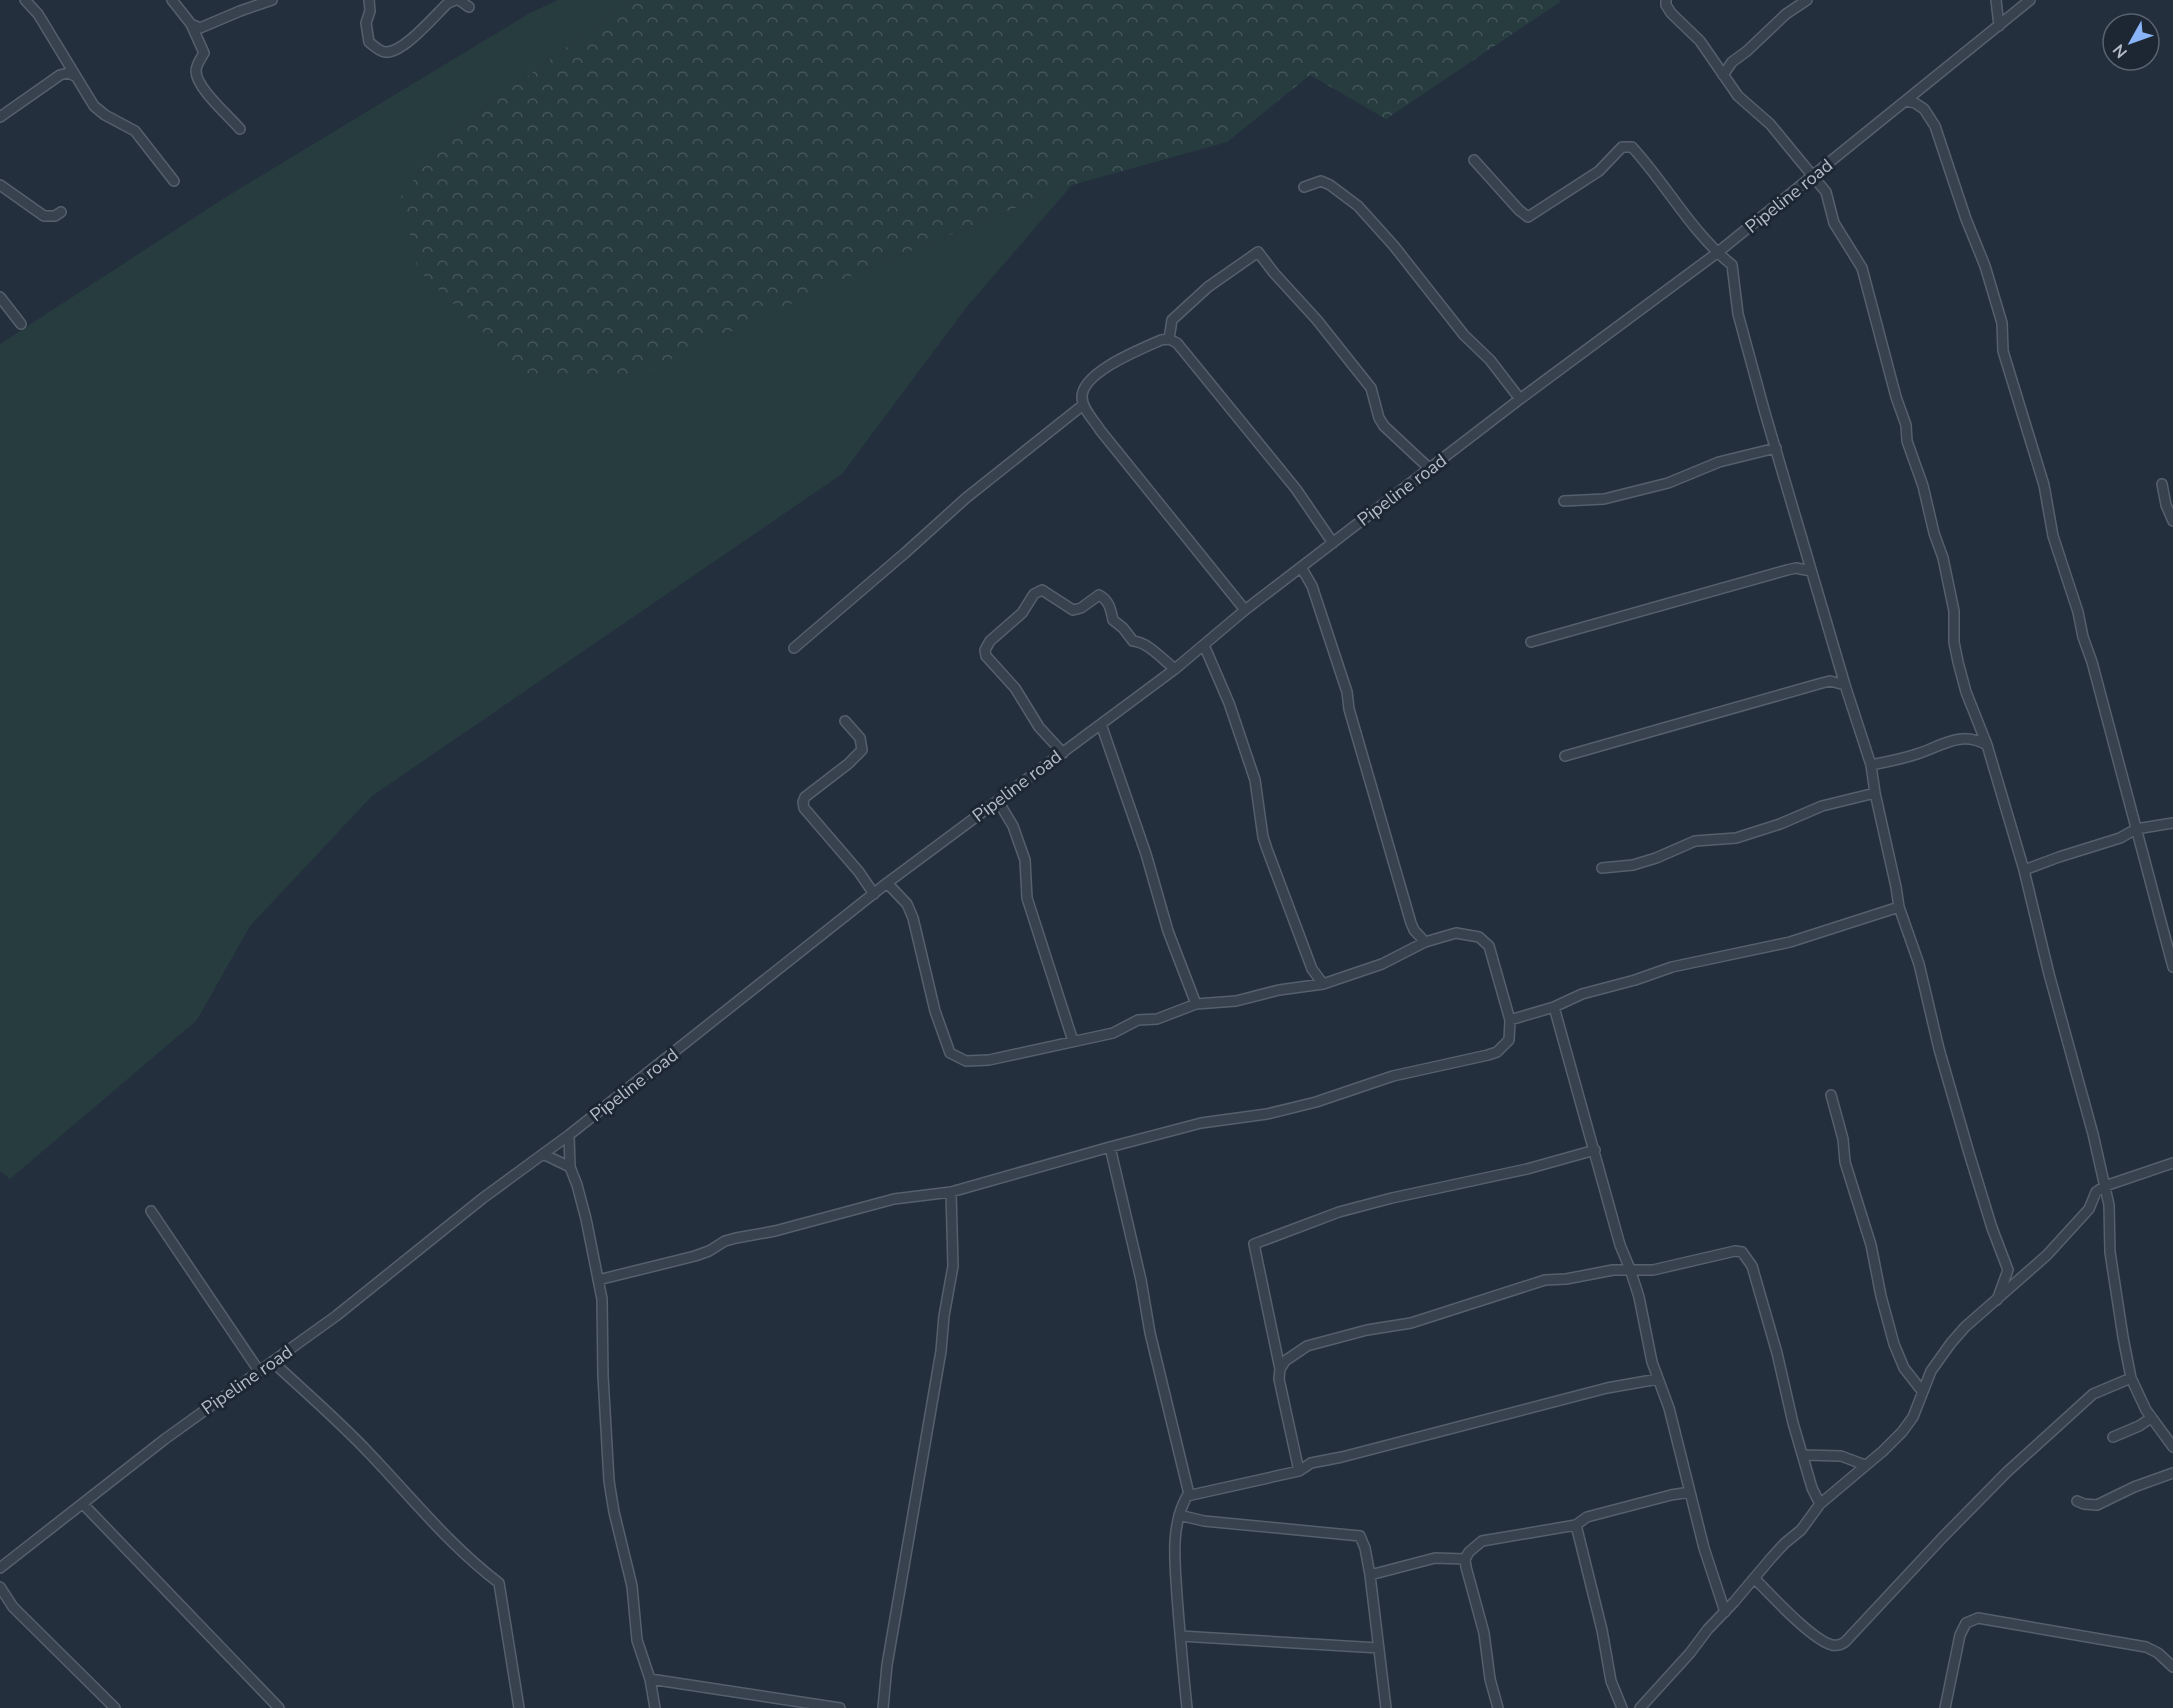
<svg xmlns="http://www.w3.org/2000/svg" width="2173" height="1708" font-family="'Nunito Sans',sans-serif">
<defs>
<pattern id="forest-crowns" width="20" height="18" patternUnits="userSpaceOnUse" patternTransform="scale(1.5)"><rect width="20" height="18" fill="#263c3f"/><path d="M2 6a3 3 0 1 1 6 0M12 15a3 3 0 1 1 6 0" fill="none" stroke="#435659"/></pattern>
</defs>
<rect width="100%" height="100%" fill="#242f3e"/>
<path fill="#263c3f" d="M558 0H631L451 132 864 270 1072 185 966 308 842 474 372 796 250 926 197 1020 10 1179 0 1171V344L226 197 530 13Z"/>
<path fill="url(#forest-crowns)" d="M631 0H1559L1560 2 1386 119 1310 75 1227 142 1072 185 864 270 633 377 529 376 418 270 401 196 451 132Z"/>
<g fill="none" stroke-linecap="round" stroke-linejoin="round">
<g stroke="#565f6c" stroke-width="12">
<path id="street" d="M25 0 38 14 94 106 105 115 135 131 174 181
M172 0 191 24 200 28 240 11 272 0
M369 0 370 11 366 23 369 42C374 46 379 51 385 52 403 54 435 15 448 3L456 0
M459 0 469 7
M1666 0V5L1671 13 1700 41 1738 96 1770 124 1826 192 1834 223 1862 268 1896 397 1906 425 1907 441 1923 486 1934 533 1943 558 1954 611V642L1958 662 1966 692 1987 745 2024 870 2049 974 2093 1134 2109 1205 2110 1252 2123 1337 2131 1378 2146 1410 2173 1447
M1996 0 1999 26
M191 24 204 53C201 58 196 65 196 71 196 88 229 116 240 129
M1723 75 1732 62 1747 51 1786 14 1807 0
M1906 101 1915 103 1924 109 1935 126 1966 219 1985 266 2002 323 2003 351 2044 485 2053 536 2078 612 2083 637 2092 662 2173 967
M0 117 60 75 68 73 75 76
M1474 160 1519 210 1528 217 1599 171 1622 147H1632C1667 185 1691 232 1732 265L1738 314 1765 413 1845 685 1871 765 1875 793 1896 887 1899 907 1919 964 1939 1049 1969 1153 1992 1228 2008 1270 1997 1300
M0 185 44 216H55L61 212
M1304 187 1321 181 1330 185 1358 206 1394 246 1464 335 1490 360 1520 399
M0 297 21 324
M1169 339 1172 320 1208 287 1258 252 1274 273 1317 320 1371 388 1379 418 1384 426 1430 469
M2162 484 2166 505 2173 521
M1564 501 1604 499 1668 483 1719 462 1776 448
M1301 567 1312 586 1347 692 1349 709 1411 923 1414 930 1425 942
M1245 610 1100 430C1094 420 1082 409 1082 397 1082 372 1141 349 1161 340L1169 339 1177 343 1296 489 1333 543
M1531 642 1787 570 1796 568 1811 571
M1204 645 1229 703 1255 780 1263 837 1267 849 1312 969 1323 984
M794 648 905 553 966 498 1083 405
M845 721 860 738 862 750 848 764 805 797 803 802 804 808 859 872 874 894
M1101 724 1146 854 1168 931 1196 1004
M1063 753 1039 727 1015 688 986 656 985 650 990 641 1022 613 1034 594 1042 590 1073 610 1081 608 1099 595C1109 600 1111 610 1113 620L1123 628 1133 641C1148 642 1163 660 1175 669
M1565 756 1822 683 1830 681 1845 685
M1871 765C1886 762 1902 759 1917 754 1942 746 1960 730 1987 745
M998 801 1013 826 1025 860 1027 898 1073 1041
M1602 868 1633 865 1656 858 1695 841 1736 838 1780 824 1822 806 1875 793
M2024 870 2059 857 2120 838 2136 829 2173 823
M1554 1007 1620 1245 1630 1269 1639 1297 1652 1362 1669 1408 1704 1548 1725 1612
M1510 1020 1554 1007 1582 994 1635 980 1672 967 1790 942 1899 907
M1831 1095 1843 1139 1845 1162 1871 1245 1881 1296 1894 1344 1904 1368 1922 1391
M569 1135 570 1167 577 1185 586 1219 602 1299 603 1376 609 1481 614 1512 632 1586 637 1640 650 1679 655 1708
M1110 1147 1141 1280 1150 1333 1189 1494
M543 1154 570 1167
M151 1211 259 1371
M598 1280 695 1256 709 1251 725 1241 736 1238 775 1231 894 1199 951 1192 1110 1147 1201 1123 1267 1114 1316 1102 1393 1076 1488 1055 1497 1052 1509 1040 1510 1020 1489 946 1479 937 1456 933 1425 942 1382 964 1323 984 1279 990 1236 1001 1196 1004 1157 1019 1138 1020 1113 1033 989 1060 966 1061 950 1053 935 1011 913 918 907 904 887 883
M273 1362C305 1392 340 1422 370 1454 412 1498 450 1546 499 1583L519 1708
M1280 1369 1254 1244 1339 1212 1392 1198 1527 1169 1595 1150
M2113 1437 2139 1426 2151 1418
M1804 1455 1841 1456 1865 1465
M1299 1471 1279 1379 1280 1369 1285 1361 1307 1346 1367 1330 1411 1323 1545 1280 1566 1279 1613 1270H1653L1735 1251 1742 1252 1752 1266 1777 1353 1793 1423 1812 1488 1820 1504
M2077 1501 2084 1504 2097 1505 2134 1487 2173 1473
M83 1504 279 1708
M1179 1515 1204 1521 1360 1536 1365 1548 1370 1575
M1576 1525 1602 1630 1611 1681 1622 1708
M0 1568 165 1439 336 1316 483 1198 569 1135 887 883 1175 669 1245 610 1520 399 1717 253 2030 0
M1755 1579C1771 1595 1812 1640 1832 1645 1837 1646 1841 1645 1845 1642L1943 1537 2007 1472 2093 1394 2131 1378
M0 1587 13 1607 115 1708
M1180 1636 1379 1648
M650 1679 840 1708
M883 1708 887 1665 941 1351 944 1316 953 1266 951 1192
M1187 1708C1183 1671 1180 1634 1177 1596 1175 1562 1170 1527 1187 1496L1299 1471 1311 1463 1342 1457 1607 1388 1658 1379
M1386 1708 1370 1575 1435 1558 1465 1559
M1498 1708 1490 1679 1484 1633 1466 1567 1465 1559 1469 1552 1482 1541 1576 1525 1587 1517 1671 1495 1690 1492
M1640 1708 1690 1653 1708 1629 1734 1602 1772 1557 1785 1543 1801 1530 1820 1504 1883 1451 1902 1432 1913 1417 1931 1371 1951 1343 1965 1327 2047 1255 2089 1209 2096 1192 2105 1186 2173 1163
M1945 1708 1960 1635 1966 1623 1978 1618 2146 1647 2158 1653 2173 1667"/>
</g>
<use href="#street" stroke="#38414e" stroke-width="9"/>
</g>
<g text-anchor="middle" stroke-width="6" stroke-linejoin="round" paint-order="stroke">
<g font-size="18" fill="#b4bcc9" stroke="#1d2633">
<text transform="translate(1789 196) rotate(-39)" y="6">Pipeline road</text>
<text transform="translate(1402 490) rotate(-37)" y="6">Pipeline road</text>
<text transform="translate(1017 786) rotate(-37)" y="6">Pipeline road</text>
<text transform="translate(634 1085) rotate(-38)" y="6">Pipeline road</text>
<text transform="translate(247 1380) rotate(-35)" y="6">Pipeline road</text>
</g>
</g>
<g transform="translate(2131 42) rotate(230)"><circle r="28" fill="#1d2633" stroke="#59626f" stroke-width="1.5"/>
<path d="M0-4.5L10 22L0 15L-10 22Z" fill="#8ab4f8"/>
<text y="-9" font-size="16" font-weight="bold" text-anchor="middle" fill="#b4bcc9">N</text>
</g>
</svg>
